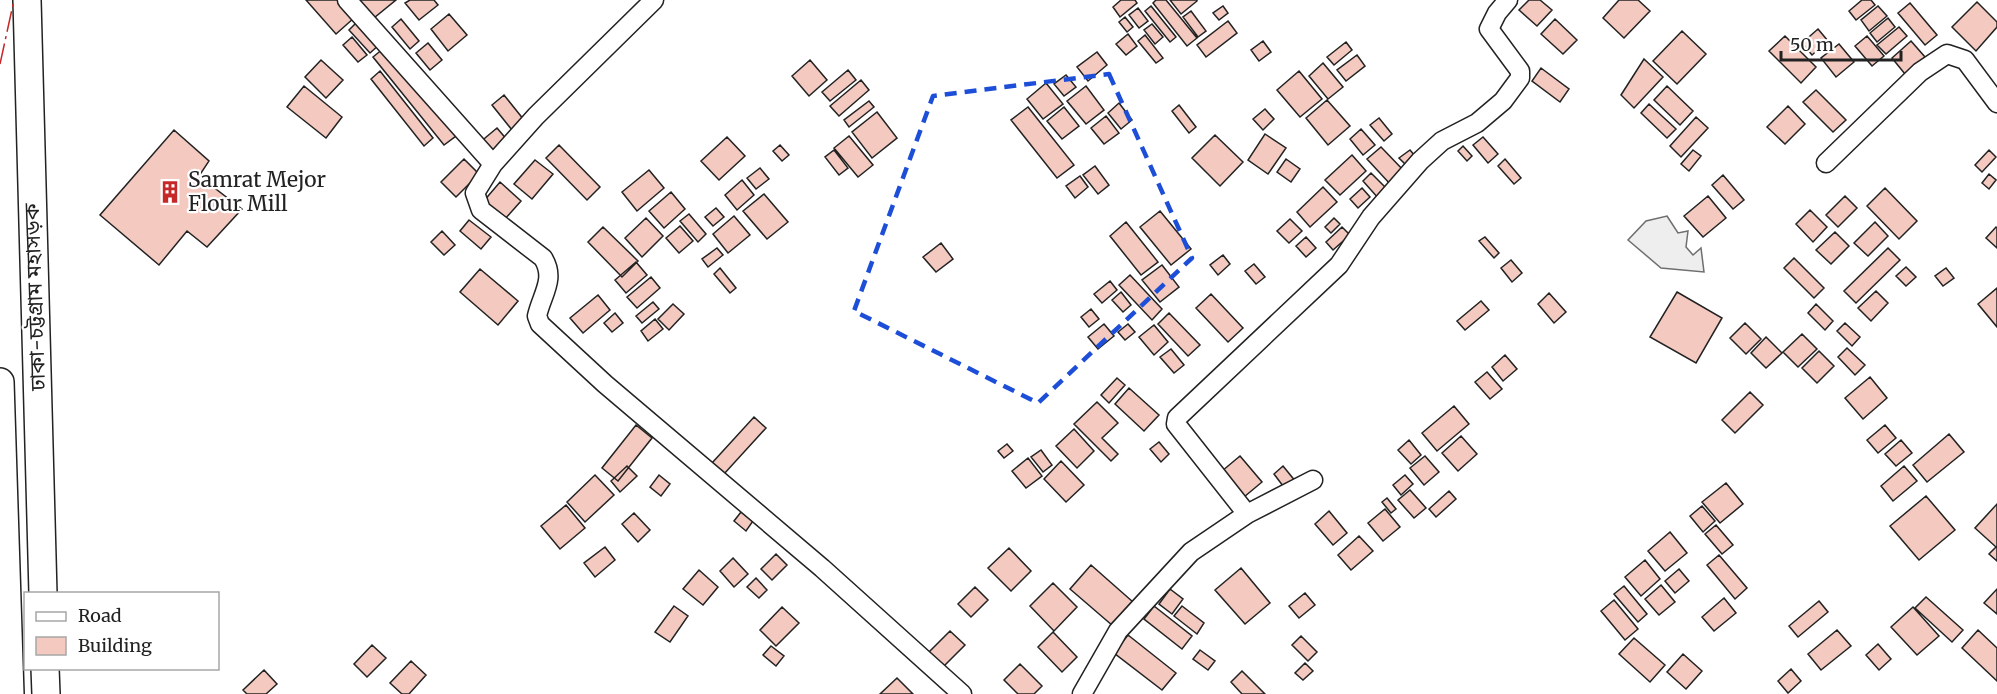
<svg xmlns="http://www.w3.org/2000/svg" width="1997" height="694" font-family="Merriweather,'Noto Sans Bengali',serif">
<rect width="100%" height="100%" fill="#fff"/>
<path fill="#eee" stroke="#6f6f6f" stroke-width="1.5" d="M1667 216 1678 233 1688 231 1686 247 1693 255 1701 248 1704 272 1661 268 1628 240 1646 221Z"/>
<path fill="#f3c9c0" stroke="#222" stroke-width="1.5" d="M306 0H338L354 18 336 34Z
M351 0H396L369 22Z
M410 0H434L438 5 419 20 405 3Z
M1121 0H1135L1137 3 1120 17 1113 7Z
M1156 0H1166L1197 38 1187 46 1153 3Z
M1170 0H1197V1L1181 14Z
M1529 0H1540L1552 10 1537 26 1519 10Z
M1619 0H1638L1650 11 1624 38 1603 18Z
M1862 0H1871L1875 5 1856 20 1849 11Z
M1977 2 1997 22V27L1976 51 1952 27Z
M1910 3 1937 35 1925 45 1898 13Z
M1151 6 1176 37 1170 42 1145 11Z
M1223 6 1228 13 1219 20 1213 13Z
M1878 6 1887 16 1869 31 1861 20Z
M1138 8 1148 21 1139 28 1129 15Z
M1191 11 1206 31 1198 37 1183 17Z
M449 14 467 35 448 51 431 29Z
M1125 17 1133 27 1127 32 1119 22Z
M1888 18 1895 27 1877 42 1870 33Z
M401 19 419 41 410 49 392 27Z
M1555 19 1577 40 1563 54 1541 34Z
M358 21 380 44 370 53 349 30Z
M1228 21 1237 33 1206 57 1197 45Z
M1152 24 1163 37 1155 44 1144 30Z
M1899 27 1907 36 1886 54 1877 45Z
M1818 29 1828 41 1812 55 1802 43Z
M1682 31 1706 54 1677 84 1653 61Z
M1128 34 1137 46 1126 55 1116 44Z
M1145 35 1163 58 1156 63 1138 41Z
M1785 36 1816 67 1801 83 1769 51Z
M1867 36 1884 56 1872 66 1855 46Z
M352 37 367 55 358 62 343 45Z
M1263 41 1271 52 1259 61 1251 50Z
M1911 41 1925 57 1905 74 1892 58Z
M1346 42 1352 50 1334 65 1327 57Z
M428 43 442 60 430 70 416 53Z
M1839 44 1854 62 1836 77 1821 58Z
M384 48 456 136 444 145 373 57Z
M1097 52 1107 65 1088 81 1077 67Z
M1357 55 1365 66 1346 81 1337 70Z
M1644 59 1663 77 1634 108 1621 95Z
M321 60 343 80 326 98 305 77Z
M810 60 827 80 809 96 792 76Z
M1323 63 1343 87 1328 99 1309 76Z
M1541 68 1569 89 1560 102 1532 81Z
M848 70 856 80 830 101 822 92Z
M380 71 433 138 424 146 371 79Z
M1299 71 1322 99 1300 117 1277 90Z
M1066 75 1076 87 1064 96 1054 84Z
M861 80 869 90 839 116 830 106Z
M1046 83 1063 104 1043 119 1027 99Z
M304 86 342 117 326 138 287 107Z
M1086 86 1104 110 1086 124 1067 101Z
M1667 86 1693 111 1680 125 1654 100Z
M1816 90 1846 120 1833 132 1803 102Z
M504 95 524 120 512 130 492 105Z
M1327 100 1350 126 1328 145 1306 118Z
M869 101 874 107 849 127 844 120Z
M1119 103 1132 120 1121 129 1108 113Z
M1649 104 1676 129 1667 138 1641 113Z
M1179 105 1196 127 1189 133 1172 111Z
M1788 106 1805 124 1785 144 1767 127Z
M1028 107 1074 165 1057 178 1011 120Z
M1064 107 1079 126 1062 139 1047 121Z
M1265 109 1274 119 1263 130 1253 119Z
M877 112 897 138 872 158 852 132Z
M1106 116 1119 133 1104 144 1091 128Z
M1696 117 1708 128 1681 157 1670 146Z
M1379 118 1392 134 1384 141 1370 125Z
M497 128 508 141 490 156 479 143Z
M1361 129 1375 145 1363 155 1350 139Z
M174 130 209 161 199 176 242 209 207 247 187 231 159 265 100 215Z
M1265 134 1286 148 1268 174 1248 160Z
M1215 135 1243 162 1220 186 1192 158Z
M849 136 873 165 858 177 834 148Z
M727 137 745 156 719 180 701 161Z
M1483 137 1498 154 1488 163 1473 145Z
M559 145 600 187 587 200 546 158Z
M780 145 789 155 782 161 773 151Z
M1463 146 1472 156 1467 161 1458 151Z
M1381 147 1405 172 1391 185 1367 159Z
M834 150 848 168 839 175 825 157Z
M1410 150 1415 156 1405 164 1399 158Z
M1693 150 1701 156 1689 171 1681 164Z
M1989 150 1996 157 1982 172 1975 165Z
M1352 155 1366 171 1340 195 1325 180Z
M464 159 479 174 456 197 441 182Z
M1286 159 1300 169 1291 182 1277 172Z
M1505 159 1521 178 1514 184 1498 166Z
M535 160 553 174 532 199 514 184Z
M1095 166 1109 185 1098 194 1083 175Z
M760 168 769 179 756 189 747 178Z
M649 170 664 188 637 211 622 192Z
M1371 173 1388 190 1379 199 1363 181Z
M1989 174 1996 180 1989 189 1982 183Z
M1723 175 1744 200 1733 209 1712 185Z
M1080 176 1088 187 1075 198 1066 186Z
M742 180 754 195 737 210 725 195Z
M500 182 521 201 504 220 483 202Z
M1323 187 1337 202 1310 227 1297 212Z
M1362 188 1370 197 1358 208 1350 199Z
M1885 188 1917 221 1899 239 1867 206Z
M671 192 685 209 664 228 649 211Z
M764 194 788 222 767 239 743 211Z
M1708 196 1726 218 1703 237 1684 216Z
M1845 196 1857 208 1838 227 1826 215Z
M716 208 724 217 713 226 705 217Z
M1810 210 1827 227 1813 242 1796 224Z
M1160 211 1191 249 1171 265 1140 227Z
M689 214 706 234 698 242 680 221Z
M734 216 750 235 728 253 713 234Z
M646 218 663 236 642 257 625 238Z
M1334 218 1340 224 1331 233 1325 227Z
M1290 219 1302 231 1289 243 1277 231Z
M469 220 491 237 481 249 460 231Z
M1126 222 1158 262 1141 275 1110 236Z
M1875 222 1888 236 1868 256 1854 243Z
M680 226 693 241 679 253 666 238Z
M603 227 638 261 622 277 588 242Z
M1342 227 1350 235 1333 250 1326 242Z
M1996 227 1997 228V248L1986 238Z
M442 231 455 245 444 255 431 242Z
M1835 232 1849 246 1831 264 1816 250Z
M1306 237 1316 248 1306 257 1296 246Z
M1485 237 1499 253 1494 258 1479 241Z
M941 243 953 259 936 272 923 257Z
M717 248 723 255 708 267 702 259Z
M1888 248 1900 260 1856 303 1844 291Z
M1223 255 1230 264 1218 275 1210 265Z
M1794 258 1824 288 1814 298 1784 268Z
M1511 260 1522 273 1512 282 1501 268Z
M636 262 647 275 626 293 615 280Z
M1254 264 1265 277 1256 284 1245 271Z
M1162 265 1179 287 1160 302 1142 280Z
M1906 267 1916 277 1906 286 1896 276Z
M720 268 736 288 730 293 714 274Z
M1946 268 1954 278 1943 286 1935 276Z
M480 269 518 301 498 325 460 292Z
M1130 275 1162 309 1152 320 1119 285Z
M651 277 660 288 637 308 627 297Z
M1110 281 1117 290 1102 303 1094 294Z
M1997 288V327L1978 304Z
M1876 291 1888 303 1871 321 1858 308Z
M1121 292 1131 305 1123 312 1112 300Z
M1677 292 1722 318 1696 363 1650 337Z
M1549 293 1566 312 1554 323 1538 304Z
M1211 294 1243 328 1228 342 1196 308Z
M598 295 610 310 583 333 570 318Z
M1481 301 1489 310 1465 330 1457 321Z
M653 302 659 309 642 323 636 316Z
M673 304 684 314 669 330 658 319Z
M1816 304 1833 321 1825 330 1808 313Z
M1091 309 1099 319 1089 327 1081 317Z
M615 313 623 323 612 332 604 323Z
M1169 313 1200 345 1188 356 1158 324Z
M655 319 663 329 648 341 641 331Z
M1745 323 1761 339 1746 354 1730 338Z
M1845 323 1860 337 1852 346 1837 331Z
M1104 324 1114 336 1098 349 1088 337Z
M1128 324 1135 332 1125 340 1118 332Z
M1154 325 1168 342 1154 355 1139 337Z
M1802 334 1817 349 1798 367 1783 352Z
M1766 337 1782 353 1766 368 1751 353Z
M1847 348 1865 365 1855 375 1838 357Z
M1171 349 1184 365 1174 373 1160 357Z
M1819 351 1834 366 1817 383 1802 368Z
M1505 355 1517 369 1503 381 1492 367Z
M1487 372 1502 389 1490 399 1475 382Z
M1870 377 1887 398 1863 419 1845 398Z
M1117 378 1125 385 1109 403 1101 395Z
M1129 388 1159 415 1144 431 1115 404Z
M1750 392 1763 405 1735 433 1722 420Z
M1097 402 1118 423 1102 438 1118 454 1111 461 1074 424Z
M1454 406 1469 424 1437 451 1422 433Z
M754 417 766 428 724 474 712 463Z
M636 425 652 438 618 481 602 468Z
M1885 425 1896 438 1878 453 1867 440Z
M1074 429 1094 451 1077 468 1056 446Z
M1949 434 1964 452 1927 482 1913 465Z
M1461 436 1477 454 1458 471 1442 453Z
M1409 440 1421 455 1411 464 1398 450Z
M1901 440 1912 453 1896 466 1885 454Z
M1159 442 1169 454 1161 462 1150 449Z
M1007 444 1013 451 1004 458 998 451Z
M1041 450 1052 465 1043 472 1031 457Z
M1240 456 1262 482 1244 497 1222 471Z
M1425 456 1439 472 1424 485 1410 468Z
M1028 458 1042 476 1026 488 1012 471Z
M1061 461 1084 485 1066 502 1044 479Z
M627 466 637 476 620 492 611 481Z
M1283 466 1296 482 1286 490 1274 474Z
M1904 466 1917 481 1893 501 1881 486Z
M595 475 614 495 585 522 567 502Z
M659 475 670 484 661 496 650 487Z
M1405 475 1413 484 1401 495 1393 485Z
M1726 483 1743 504 1720 523 1702 502Z
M1410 490 1426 508 1414 518 1398 500Z
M1449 491 1456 499 1436 517 1429 509Z
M1926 496 1955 530 1919 560 1890 526Z
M1387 498 1396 509 1391 513 1382 502Z
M1997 504V561L1989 554 1996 547 1975 528Z
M566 505 585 528 560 549 541 526Z
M1702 506 1715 521 1703 532 1690 516Z
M1385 509 1400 527 1383 541 1368 523Z
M1329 511 1347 533 1333 545 1315 524Z
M741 512 753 521 746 531 734 521Z
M634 513 650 530 638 542 622 524Z
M1716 525 1733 545 1722 554 1705 534Z
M1670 532 1687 553 1665 571 1648 551Z
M1359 536 1373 551 1351 570 1338 555Z
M605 547 615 560 595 577 584 563Z
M1009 548 1031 571 1011 591 988 568Z
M776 554 787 565 772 580 761 569Z
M1719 555 1747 588 1735 599 1707 565Z
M733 558 748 574 734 587 720 571Z
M1645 560 1660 579 1641 596 1625 577Z
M1091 565 1133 602 1113 626 1070 589Z
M1241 568 1270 603 1245 624 1215 590Z
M1679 569 1689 581 1675 593 1665 581Z
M699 570 718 587 703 605 683 589Z
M756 578 767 590 759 598 747 587Z
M1053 583 1077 607 1054 631 1030 606Z
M1661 585 1675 602 1659 615 1645 599Z
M1624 586 1647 614 1638 622 1614 594Z
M975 587 988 600 971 617 958 604Z
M1170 589 1183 599 1172 614 1159 604Z
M1997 589V614L1984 603Z
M1305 593 1315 605 1299 618 1289 606Z
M1926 597 1963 630 1952 642 1915 608Z
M1724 598 1736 613 1714 631 1702 617Z
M1614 600 1638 629 1625 640 1601 611Z
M1819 601 1828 612 1798 637 1789 626Z
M674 606 688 616 670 642 655 632Z
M1154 606 1192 636 1182 649 1144 619Z
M1182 606 1204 623 1197 634 1174 616Z
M782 607 799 623 776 646 760 630Z
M1913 607 1939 636 1917 655 1891 627Z
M1837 630 1851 646 1821 670 1808 654Z
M1978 630 1997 648V681L1962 648Z
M950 631 965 645 934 676 919 662Z
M1053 632 1077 657 1062 672 1038 647Z
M1128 635 1176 673 1162 690 1114 653Z
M1301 636 1317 652 1308 661 1292 645Z
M1634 638 1665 665 1650 682 1619 654Z
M1878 644 1891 659 1879 670 1866 655Z
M372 645 386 658 367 677 354 664Z
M771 646 784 656 776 666 763 655Z
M1200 650 1215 661 1208 670 1193 659Z
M1683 654 1702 671 1686 689 1667 672Z
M411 661 426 675 409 694H402L390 683Z
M1305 663 1313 671 1303 680 1295 673Z
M1020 664 1042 686 1034 694H1018L1004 680Z
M1791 669 1801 681 1788 693 1778 681Z
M264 670 277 684 266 694H247L243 690Z
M1242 671 1265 694H1242L1231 682Z
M897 678 913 694H880Z"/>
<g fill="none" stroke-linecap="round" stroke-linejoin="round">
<g stroke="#222" stroke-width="21">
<path id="minor" d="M347 0 493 164
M654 0 536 116 493 164 475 193 481 210 543 258C556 279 542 294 537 316L540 324 605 384 822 568 962 694
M1826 163 1920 72 1947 54 1965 60 1997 103
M1247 514 1176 424 1177 418 1339 265 1371 217 1420 161 1442 141 1477 123 1503 101 1520 78V71L1489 29 1497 13 1508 0
M1082 694 1118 631 1191 552 1247 514 1313 480"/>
</g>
<g stroke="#222" stroke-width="30">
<path id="highway" d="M27 0 43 594
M0 382 10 694
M45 668 46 694"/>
</g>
<use href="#minor" stroke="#fff" stroke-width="18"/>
<use href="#highway" stroke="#fff" stroke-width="27"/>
<path stroke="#c62828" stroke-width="1.5" stroke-dasharray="21 4.5 3 4.5" stroke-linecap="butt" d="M0 64 14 0"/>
</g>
<path fill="none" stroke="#1d4ed8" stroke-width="4.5" stroke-dasharray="12 8" stroke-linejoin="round" d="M1109 74 1192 258 1038 403 854 311 933 96Z"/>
<defs>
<g id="building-bare" transform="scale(1.8)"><path d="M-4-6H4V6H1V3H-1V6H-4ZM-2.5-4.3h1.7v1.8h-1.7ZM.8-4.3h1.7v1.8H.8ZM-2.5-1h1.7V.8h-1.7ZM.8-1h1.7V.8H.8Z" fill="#c62828" stroke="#fff" stroke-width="2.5" paint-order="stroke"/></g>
</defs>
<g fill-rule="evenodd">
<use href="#building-bare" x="170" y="192"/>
</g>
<g text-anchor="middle" stroke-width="4.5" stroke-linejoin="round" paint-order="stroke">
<g font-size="21" fill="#222" stroke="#fff" text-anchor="start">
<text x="188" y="187">Samrat Mejor<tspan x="188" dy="24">Flour Mill</tspan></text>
</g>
<g font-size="21" fill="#222" stroke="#fff">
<text transform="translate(35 297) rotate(-92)" y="7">ঢাকা-চট্টগ্রাম মহাসড়ক</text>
</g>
</g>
<rect x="24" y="592" width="195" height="78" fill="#ffffff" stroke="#a7a7a7" stroke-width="1.5"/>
<rect x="36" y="612" width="30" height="9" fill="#ffffff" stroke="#a7a7a7" stroke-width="1.5"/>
<text x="78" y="622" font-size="18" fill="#222222">Road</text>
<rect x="36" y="637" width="30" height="18" fill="#f3c9c0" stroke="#a7a7a7" stroke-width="1.5"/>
<text x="78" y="652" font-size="18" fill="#222222">Building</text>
<path d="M1781 51v9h120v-9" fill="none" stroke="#222222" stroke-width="3"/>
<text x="1790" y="51" font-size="18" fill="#222222" stroke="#ffffff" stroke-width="4.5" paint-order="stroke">50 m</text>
</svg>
